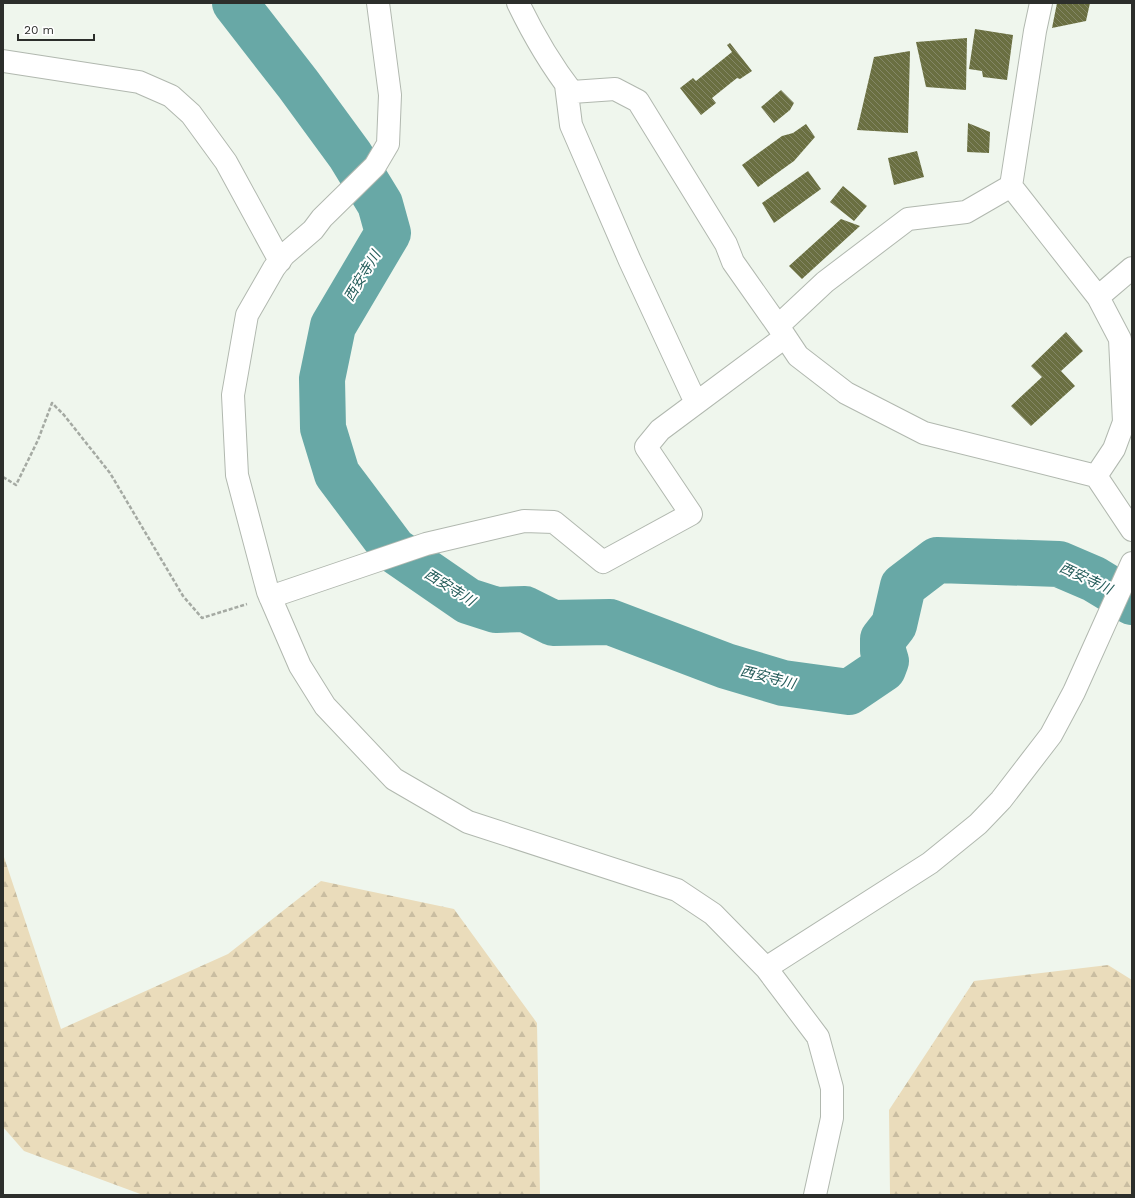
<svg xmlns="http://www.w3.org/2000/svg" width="1135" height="1198" font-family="'Work Sans','Noto Sans JP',sans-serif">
<defs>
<pattern id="forest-firs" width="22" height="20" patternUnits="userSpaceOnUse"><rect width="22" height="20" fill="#eadcbb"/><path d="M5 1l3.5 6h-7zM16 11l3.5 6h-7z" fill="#c9bda1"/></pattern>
<pattern id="building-back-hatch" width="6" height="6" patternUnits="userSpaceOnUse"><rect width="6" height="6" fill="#6a6f41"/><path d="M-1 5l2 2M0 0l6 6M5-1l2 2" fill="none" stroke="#848767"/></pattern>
</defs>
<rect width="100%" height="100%" fill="#eff6ed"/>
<path fill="url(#forest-firs)" d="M3 854 61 1029 228 954 321 881 454 909 537 1023 540 1195H143L24 1151 3 1127Z
M1108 965 1132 980V1195H890L889 1110 974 981Z"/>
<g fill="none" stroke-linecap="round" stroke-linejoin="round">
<path stroke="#68a8a6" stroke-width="46" d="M235 3 298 84 350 155 380 204 388 233 333 326 322 379 323 428 337 474 394 550 468 601 496 610 525 609 553 623 610 622 726 666 783 683 849 692 883 669 886 661 883 651V639L894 625 903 586 937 560 1059 564 1094 579 1132 602"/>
</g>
<path fill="url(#building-back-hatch)" d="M1057 3H1090L1086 21 1052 28Z
M975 29 1013 35 1007 80 983 77 982 71 969 69Z
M967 38 966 90 926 87 916 42Z
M730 43 752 71 740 79 737 78 712 98 716 103 701 115 680 88 693 78 696 81 732 52 727 45Z
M910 51 908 133 857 130 874 57Z
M781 90 794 103 790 110 774 123 761 107Z
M968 123 990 132 989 153 967 152Z
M806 124 815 137 794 161 758 187 742 165 782 136 793 133Z
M917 151 924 177 894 185 888 158Z
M808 171 821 189 774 223 762 203Z
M843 186 867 206 854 221 830 202Z
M841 219 860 226 802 279 789 266Z
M1066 332 1083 351 1061 371 1075 386 1031 426 1011 406 1042 377 1031 366Z"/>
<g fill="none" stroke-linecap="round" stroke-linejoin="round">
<g stroke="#b1b8af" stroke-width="24">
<path id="minor" d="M378 3 390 95 388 144 375 166 322 218 313 230 284 255 274 268 247 315 233 395 237 475 268 592 300 666 325 706 394 779 468 822 677 890 713 914 766 968 818 1037 832 1088V1118L815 1195
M518 3C533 34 551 65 572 92L615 89 638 101 726 244 733 262 778 326 798 356 846 393 924 433 1096 476 1132 530
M1041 3 1035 31 1011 186 1098 297 1120 339 1124 422 1114 449 1096 476
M3 61 139 82 171 96 191 114 226 162 280 261
M566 85 571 125 630 261 696 403
M1098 297 1132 268
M778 326 825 282 908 219 966 212 1011 186
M270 597 426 544 524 521 554 522 603 562 691 514 646 447 660 430 785 337
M766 968 930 863 978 824 1001 800 1051 735 1074 692 1132 563"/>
</g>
<path stroke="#a5aaa3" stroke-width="2.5" stroke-dasharray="4 2" stroke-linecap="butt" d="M3 477 16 485 38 440 52 403 64 415 110 473 183 596 202 618 247 604"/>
<use href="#minor" stroke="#fff" stroke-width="22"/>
</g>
<g text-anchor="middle" stroke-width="4" stroke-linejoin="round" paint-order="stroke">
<g font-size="14" font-style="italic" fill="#245c5a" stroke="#fff">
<text transform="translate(362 276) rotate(-59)" y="5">西安寺川</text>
<text transform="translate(1086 578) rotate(25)" y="5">西安寺川</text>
<text transform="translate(450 587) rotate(32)" y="5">西安寺川</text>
<text transform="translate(768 677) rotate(14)" y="5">西安寺川</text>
</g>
</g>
<rect width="1135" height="1198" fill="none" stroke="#2c2e2b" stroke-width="8"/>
<path d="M18 34v6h76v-6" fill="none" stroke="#2c2e2b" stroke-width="2"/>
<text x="24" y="34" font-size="12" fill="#2c2e2b" stroke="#ffffff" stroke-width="3" paint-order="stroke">20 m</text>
</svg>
